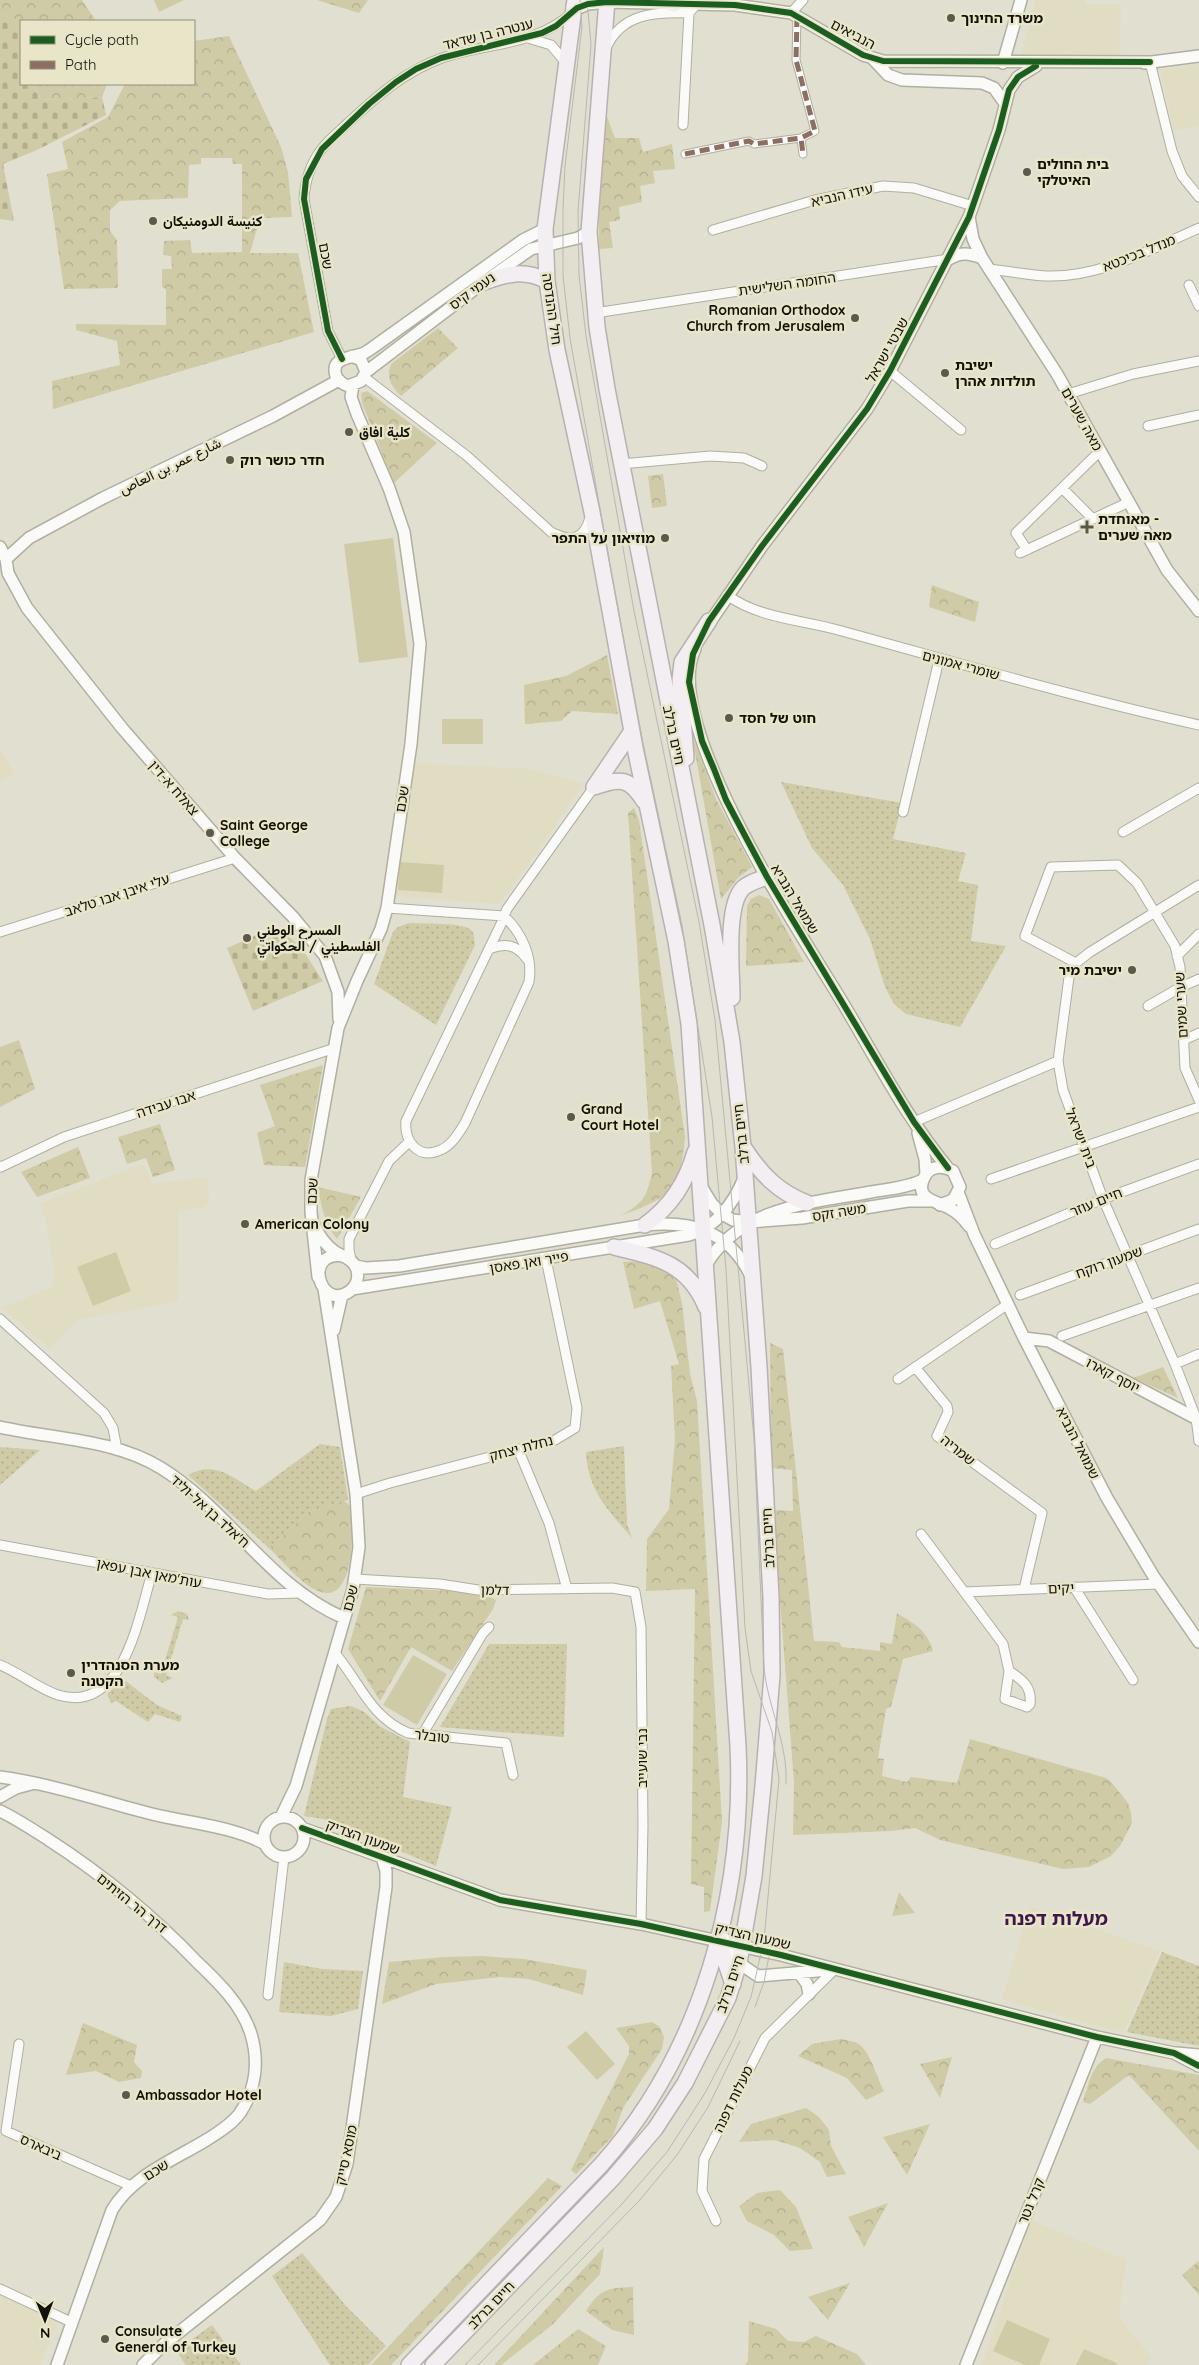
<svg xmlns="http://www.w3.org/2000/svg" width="1199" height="2365" font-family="Quicksand,Vazirmatn,'Noto Sans Hebrew',sans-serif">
<defs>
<pattern id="grass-dots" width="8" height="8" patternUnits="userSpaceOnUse" patternTransform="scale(1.25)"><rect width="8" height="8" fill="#cfcba6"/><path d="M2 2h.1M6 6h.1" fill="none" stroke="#b1ad8d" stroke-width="1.8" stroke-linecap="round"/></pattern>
<pattern id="cemetery-stones" width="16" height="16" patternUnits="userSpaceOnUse" patternTransform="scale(1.25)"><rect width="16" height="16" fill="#cfcba6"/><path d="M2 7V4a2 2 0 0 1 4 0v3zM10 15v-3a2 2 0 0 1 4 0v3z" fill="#b1ad8d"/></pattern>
<pattern id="park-crowns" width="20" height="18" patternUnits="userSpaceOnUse" patternTransform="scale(1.25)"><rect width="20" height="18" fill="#cfcba6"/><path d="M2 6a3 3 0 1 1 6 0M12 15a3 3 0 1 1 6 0" fill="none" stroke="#b1ad8d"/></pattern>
</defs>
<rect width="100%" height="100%" fill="#e1dfcf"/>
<path fill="#e0ddc3" d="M1036 0H1085L1086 4H1121L1120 55 1020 60Z
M1199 64V126L1174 130 1160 70Z
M0 748 14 774 0 781Z
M410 763 530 769 584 784 500 904 395 896Z
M143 1164 153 1184 208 1177 209 1203 203 1208 179 1210 178 1301 77 1320 50 1349 3 1308 52 1287 55 1276 47 1227 40 1203Z
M1030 1907 1160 1951 1123 2033 1002 1999Z
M1031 2220 1126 2260 1119 2318 1152 2358 1144 2365H982Z
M0 2295 58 2321 40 2365H0Z"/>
<path fill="url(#grass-dots)" d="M781 782 902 803 893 839 966 853 958 881 978 885 971 941 1006 946 960 1027 906 1014 894 1004 885 987 870 939 843 885 812 848Z
M409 923C421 924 463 922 471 930 475 934 474 940 475 945L436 1025 374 984 393 932 398 927Z
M320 1444 340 1447 348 1500 308 1512 269 1548 188 1475C216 1460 231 1477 256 1491Z
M624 1446 627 1524 632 1538C608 1510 588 1491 586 1452Z
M0 1447 40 1450 0 1485Z
M178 1611 187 1614 189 1620 183 1619 166 1675 173 1678 162 1683 154 1677V1672L161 1674 178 1617 171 1615Z
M489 1644H567L564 1737 440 1727Z
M123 1679 157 1705 182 1716 180 1722 155 1714 148 1722 116 1701 111 1703 107 1694Z
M350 1706 363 1711 381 1727 410 1742 403 1797 452 1807 436 1866 323 1819 304 1816 327 1719 331 1709Z
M1162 1952 1199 1966V2046L1127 2032Z
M284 1962 322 1969 363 1971 358 2009 331 2016 279 2012Z
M302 2253 346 2306 386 2346 368 2365H330L272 2276Z
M212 2325 241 2365H186L176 2351Z"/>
<path fill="url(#cemetery-stones)" d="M0 14 14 19 21 37V84H33L41 100 102 97 106 115 37 150 3 164 14 221 0 219Z
M270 929C301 937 306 957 323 981L253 1011 227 948Z"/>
<path fill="url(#park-crowns)" d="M0 0H82L96 21H21V37L14 19 0 14Z
M317 0H368L359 13Z
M229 36 281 147 288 172 292 217 260 218 250 253H298L314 332 53 409 52 381 120 365 117 341 76 330V324L166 325V289L162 287V269H172L171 256 163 255 164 241 190 240 192 253 242 252V164H233L232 158H201V164L189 165 188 198 120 201 110 210V231L117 240 118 288 64 289 47 174 68 169 62 142 108 117 125 84H194V41Z
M33 84H107L102 97 41 100Z
M606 114 615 138H639L643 152 672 144 675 169 653 171 655 183 640 186 642 202 619 207 620 220 609 222 613 248 599 249V200Z
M438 328 458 348 401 396C391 386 386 378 391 364Z
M367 391 437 443 394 483 362 403 361 393Z
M663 474 667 506 652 508 648 476Z
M932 585 979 602 975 622 929 607Z
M607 655 618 714 572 711 561 721 525 724 524 685 566 676Z
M692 735 716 799 752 867 738 878 721 899Z
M634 808 639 820 685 1137C680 1193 670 1197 620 1216 643 1203 646 1199 652 1173L628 813Z
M759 895 769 899 804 962 746 966 747 906 751 899Z
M19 1040 35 1089 0 1107V1047Z
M323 1065 305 1167 264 1165 257 1133 275 1126 260 1085Z
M160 1124 175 1170 153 1177 146 1158 127 1164 118 1137Z
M78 1147 90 1178 37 1197 21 1172Z
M318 1187 361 1197 337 1239C325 1225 321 1205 318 1187Z
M642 1261 660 1268 676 1279 682 1303 690 1374 697 1401 722 1822 710 1911 704 1912V1887L691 1884 695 1589 646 1591 647 1539 669 1509 675 1440 671 1366 679 1364 660 1301 634 1309 623 1262Z
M770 1343 783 1349 814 1641 839 1642 842 1647 880 1651V1642L892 1644 897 1613C916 1625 926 1629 933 1651L903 1659 891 1707 886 1709 878 1758 884 1759 882 1776 907 1782 911 1777 957 1783 970 1739 1106 1778 1111 1782 1128 1803 1131 1813 1132 1823 1120 1846 1111 1856 1089 1867 1063 1869 940 1840 915 1828 891 1831 793 1835 794 1782 773 1510 793 1511 792 1470 771 1468Z
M1163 1367 1178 1398 1133 1378Z
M344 1501 350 1506C354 1525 356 1610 316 1590 300 1583 282 1560 269 1548L308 1512Z
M366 1587 480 1592 496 1600 493 1609 452 1671 411 1647 380 1701 348 1649Z
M899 1892 915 1913 892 1916Z
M482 1956 524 1959 587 1970 583 1995 529 1979 500 1977 436 1984 382 2004 389 1962 444 1957Z
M652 2022 660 2027 664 2037 662 2049 623 2108 613 2136 576 2174 571 2170 629 2054V2046L616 2028Z
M83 2023 137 2045 134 2062 142 2071 141 2078 119 2082 96 2071 66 2075Z
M841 2039C846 2040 852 2041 857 2043 870 2049 877 2079 884 2091L866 2100 847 2078 798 2056 812 2044Z
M952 2057 940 2098 920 2064Z
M1106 2058 1199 2075V2151L1129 2075 1090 2104 1083 2102C1088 2086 1091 2067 1106 2058Z
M806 2108 819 2117 829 2130 831 2146 846 2174 827 2177 820 2162 800 2148 775 2140 739 2142 751 2124Z
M930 2124 907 2175 883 2137Z
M548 2178 562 2186 391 2365H371Z
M780 2190 796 2207 813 2249 790 2251 774 2235 747 2221 739 2206 757 2193Z
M888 2203 864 2247 848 2217Z
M604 2247 600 2274 552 2325 501 2365H494Z
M1199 2261V2295L1182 2275Z
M850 2283 828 2320 808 2297Z
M633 2287 634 2335 612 2330 586 2311C600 2289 607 2288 633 2287Z
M749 2321 776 2329 788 2341 804 2342 816 2336 857 2354 866 2365H745L748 2360Z
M578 2329 606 2346 598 2365H533Z"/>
<path fill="#cfcba6" d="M154 0H184L159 12Z
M393 538 408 657 359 663 344 544Z
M442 719H483V744H442Z
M400 862 444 865 442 893 398 890Z
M116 1252 131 1291 93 1306 77 1267Z
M413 1655 447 1674 417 1725 383 1705Z
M586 2031 615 2064 597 2080 567 2047Z
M1007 2320 1050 2339 1039 2365H1025L993 2351Z
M1084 2349 1117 2363 1116 2365H1076Z"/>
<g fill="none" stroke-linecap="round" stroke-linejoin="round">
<g stroke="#b0afa2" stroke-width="9">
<path id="pedestrian" d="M797 17 796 60 815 131 801 138 803 154
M685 154 749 141 754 144 801 138"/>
</g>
<g stroke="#b0afa2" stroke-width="11">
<path id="minor" d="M791 13 803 0
M531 39 551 45 566 63
M606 48C622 13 654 12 689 13L700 0
M1150 62 1172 151 1182 176 1199 197
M683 125 689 13
M713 230 815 200 883 186 914 188 973 206
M989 269C1008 271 1027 275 1046 276 1100 278 1151 249 1199 228
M1189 285 1199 306
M595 313 949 259
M342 359 328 331 304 199C305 181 310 165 321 150 328 140 339 132 348 123 376 97 405 71 442 58 488 42 535 47 573 12
M890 371 961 430
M364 377 467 456 551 532C571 542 583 541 590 518
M1068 394 1133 374 1199 361
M1148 426 1199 415
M621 464 710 456 744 458 762 466
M1062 488 1093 519
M1027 550 1016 533 1100 451
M1020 553 1129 502
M727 595C758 618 802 620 838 630 959 663 1077 698 1199 725
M903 812 939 660
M1123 832 1199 788
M1199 885 1090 952 1076 963 1069 977 1058 1061 1063 1090 1103 1199 1175 1364 1196 1418 1199 1441
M387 908 504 916C522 933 533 957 529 982L465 1123C458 1134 451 1147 438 1151 417 1159 404 1140 406 1121L501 924 507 909 594 787
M0 932 235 858
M489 949C506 943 516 944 527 959
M1177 956 1199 934
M1076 963 1025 936 1051 867 1118 865 1137 883 1175 946 1180 967 1185 1068 1199 1100
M1148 1006 1181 987 1199 979
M1184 1040 1199 1033
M914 1122 1058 1061
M0 1166 1 1167 64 1137 335 1048
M991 1179 1199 1107
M995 1244 1103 1199 1199 1164
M351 1260 349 1250V1239L389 1161 409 1142
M1020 1295 1199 1229
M0 1319 104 1413 113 1428 117 1450
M1062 1336 1199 1288
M1175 1364 1199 1354
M915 1367 947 1406 948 1412 937 1436 1042 1513 1024 1589
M898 1379 1008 1304
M518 1449 549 1523 567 1589
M356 1494 390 1483 555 1440 575 1428 577 1408 546 1259
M921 1534 1003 1644 1009 1671 1005 1699 1027 1707 1030 1704C1032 1687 1023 1680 1009 1671
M0 1545 268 1594 299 1593
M355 1579 440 1584 478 1590 612 1588 635 1592 641 1627 643 1826 641 1924
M1074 1587 1133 1680
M964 1592 1158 1584
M334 1652C360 1682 369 1716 408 1733L506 1743 513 1775
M0 1665C20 1673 39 1689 58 1695 124 1715 139 1615 152 1573
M422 1735 483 1633 489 1627
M268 1995 284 1857
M19 2044 6 2131 131 2186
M716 2221 702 2191 704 2159 765 2038 835 1969
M0 2289 71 2322"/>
</g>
<g stroke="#b0afa2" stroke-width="14">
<path id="tertiary" d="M572 6 574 10 588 4 607 2 735 5 791 13 863 55 883 61 1150 62
M873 59 888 75 902 80 982 83 994 88 1004 102
M1003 63 1021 0
M1144 63 1199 56
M969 217 973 239 982 258 1057 374 1167 570 1199 611
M949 259C961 252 969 253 982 258
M352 356 361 360 366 372 361 381 348 386C343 384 338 381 336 376 330 357 351 358 362 354 365 353 369 350 372 348L523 240 545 229
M366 372 484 282 531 249 578 238 589 232
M0 547 6 559 8 573 27 608 122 728 235 858 293 917 325 956 338 992 339 1019
M6 559 29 538 103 498 273 416 339 380
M706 628 762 546 867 409 890 371 969 217 999 130 1009 90 1018 77 1036 66
M695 649C659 723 804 938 844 1005 877 1060 907 1119 948 1168
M918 1133 925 1159 926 1174
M701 1186 712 1204 722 1214 733 1220 749 1222 802 1218 908 1201H930
M958 1192 974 1234 1024 1338 1107 1498 1154 1577 1199 1642
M940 1205 953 1200 960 1187 953 1171C947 1168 942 1166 935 1168 930 1169 926 1173 924 1178 914 1199 936 1201 949 1208 957 1212 964 1219 969 1226
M313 1223C318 1234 324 1244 334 1251 343 1257 354 1259 357 1270 359 1278 356 1286 350 1291 320 1313 301 1249 345 1256
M706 1265C740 1207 810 1203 871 1192 888 1189 906 1188 923 1180
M356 1266 366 1268 399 1266 645 1225C692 1220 729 1231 751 1276
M318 1277 311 1212V1180L338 1028 357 981 381 929 387 908 411 744 420 644 404 532 389 488 357 414 351 397 353 386
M352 1289 689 1235C717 1227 734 1203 745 1176
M334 1330 342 1295
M1024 1338 1049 1341 1199 1420
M0 1427C53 1439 114 1439 161 1468 229 1510 269 1586 344 1618
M0 1777C52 1784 101 1801 152 1814 188 1823 232 1826 265 1844
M0 1797 16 1788 31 1784
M0 1811C17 1819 33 1830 49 1840 103 1875 152 1915 197 1962 218 1982 242 2005 251 2034 259 2061 256 2089 240 2113 232 2124 219 2132 208 2139 174 2160 133 2175 112 2210L57 2365
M264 1837a20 20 0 1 1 40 0a20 20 0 1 1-40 0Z
M281 1817 296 1786 353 1589 359 1547 356 1494 324 1289
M302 1828 500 1900 641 1924 781 1955 1097 2037 1174 2053 1199 2066
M725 1939 739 1963 758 1976 829 1970
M799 1973 807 1984 809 1994
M1176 2053 1199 2055
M143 2365 163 2345 320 2220 336 2197 347 2164 386 1887V1871L382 1857
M966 2365 1097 2037"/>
</g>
<g stroke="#b8b1b2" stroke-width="18">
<path id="trunk" d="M661 0 674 4
M484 282C507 274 524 269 547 281
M686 758 680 680 682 662 709 621
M594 787 632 731
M594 787C620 778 629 777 644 801
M732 998C732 972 725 906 743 888 750 882 758 880 767 877
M744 1148C761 1174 778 1192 807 1203
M645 1225C671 1206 686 1183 695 1152
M614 1247C656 1257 688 1263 706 1307
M718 1940 733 1984
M409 2365 601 2165C702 2052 745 1894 738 1746L689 1024 676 941 635 748 592 512 557 350 547 281 545 229 575 0
M433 2365 613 2178 655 2129 685 2083 728 1998 739 1963 754 1876 763 1786 772 1675 771 1597 759 1367 743 1147 732 1042 712 925 607 389 597 327 589 232 607 0"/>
</g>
<use href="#pedestrian" stroke="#fafaf8" stroke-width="7"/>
<use href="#minor" stroke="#fafaf8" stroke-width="9"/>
<use href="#tertiary" stroke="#fafaf8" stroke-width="11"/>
<use href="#trunk" stroke="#f2eef1" stroke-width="15"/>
<path stroke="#b8b8b4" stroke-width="1" d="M587 0 591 45 578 211 579 275 586 336 634 611 699 922 715 1020 754 1439 764 1668C768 1708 788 1743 786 1784
M755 2007 764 1982 769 1956
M465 2365 622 2204 667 2152 705 2093 734 2038 751 1997 764 1940 779 1779 772 1732 751 1671 745 1628 726 1269 712 1117 682 925 643 743 612 577 570 338 563 276V210L565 166 582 27 580 0
M478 2365 639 2201 677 2155 708 2107 740 2041"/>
<path stroke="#8d6e63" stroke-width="5" stroke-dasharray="10 5" stroke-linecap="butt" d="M797 17 796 60 815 131 801 138 803 154
M685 154 749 141 754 144 801 138"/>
<g stroke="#e8e5c8" stroke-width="9">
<path id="cycleway" d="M342 359 328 331 304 199 306 179 322 149 369 104 396 82 416 69 441 58 542 33 556 26 577 8 588 4 607 2 735 5 791 13 863 55 883 61 1150 62
M948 1168 914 1122 767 877 726 800 714 769 702 741 689 682 693 654 709 621 762 546 867 409 890 371 969 217 999 130 1009 90 1018 77 1036 66
M302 1828 500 1900 641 1924 781 1955 1097 2037 1174 2053 1199 2066"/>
</g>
<use href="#cycleway" stroke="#1b5e20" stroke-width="6"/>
</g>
<g fill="#5a594d" stroke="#e8e5c8" stroke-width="2">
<circle cx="951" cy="18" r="5"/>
<circle cx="1027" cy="172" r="5"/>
<circle cx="153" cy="221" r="5"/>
<circle cx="855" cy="318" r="5"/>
<circle cx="945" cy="373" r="5"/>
<circle cx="349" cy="432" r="5"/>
<circle cx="230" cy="460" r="5"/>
<path d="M1084.5 519.5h5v5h5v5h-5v5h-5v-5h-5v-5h5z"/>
<circle cx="665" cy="538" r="5"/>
<circle cx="729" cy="718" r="5"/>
<circle cx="210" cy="833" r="5"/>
<circle cx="247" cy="938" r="5"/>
<circle cx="1132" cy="970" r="5"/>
<circle cx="571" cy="1117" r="5"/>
<circle cx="245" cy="1224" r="5"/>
<circle cx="71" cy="1673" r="5"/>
<circle cx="126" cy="2095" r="5"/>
<circle cx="105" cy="2339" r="5"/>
</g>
<g text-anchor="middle" stroke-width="5" stroke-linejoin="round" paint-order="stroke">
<g font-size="14" font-weight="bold" fill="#121107" stroke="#e8e5c8" text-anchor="start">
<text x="961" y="23">משרד החינוך</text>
<text x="1037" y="169">בית החולים<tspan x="1037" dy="16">האיטלקי</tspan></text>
<text x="163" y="226">كنيسة الدومنيكان</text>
<text x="845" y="315" text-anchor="end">Romanian Orthodox<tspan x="845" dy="16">Church from Jerusalem</tspan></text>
<text x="955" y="370">ישיבת<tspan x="955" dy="16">תולדות אהרן</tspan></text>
<text x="359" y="437">كلية افاق</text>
<text x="240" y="465">חדר כושר רוק</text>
<text x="1098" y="524">מאוחדת -<tspan x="1098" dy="16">מאה שערים</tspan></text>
<text x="655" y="543" text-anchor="end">מוזיאון על התפר</text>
<text x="739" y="723">חוט של חסד</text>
<text x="220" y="830">Saint George<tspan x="220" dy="16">College</tspan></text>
<text x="257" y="935">المسرح الوطني<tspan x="257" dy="16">الفلسطيني / الحكواتي</tspan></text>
<text x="1122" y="975" text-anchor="end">ישיבת מיר</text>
<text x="581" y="1114">Grand<tspan x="581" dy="16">Court Hotel</tspan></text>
<text x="255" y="1229">American Colony</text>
<text x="81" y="1670">מערת הסנהדרין<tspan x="81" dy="16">הקטנה</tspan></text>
<text x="136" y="2100">Ambassador Hotel</text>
<text x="115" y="2336">Consulate<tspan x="115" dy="16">General of Turkey</tspan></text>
</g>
<g font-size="14" fill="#121107" stroke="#e8e5c8">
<text transform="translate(488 34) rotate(-14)" y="5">ענטרה בן שדאד</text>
<text transform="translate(853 34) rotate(28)" y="5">הנביאים</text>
<text transform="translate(842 195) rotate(-13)" y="5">עידו הנביא</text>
<text transform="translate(1139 253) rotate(-22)" y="5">מנדל בכיכטא</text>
<text transform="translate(326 256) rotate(80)" y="5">שכם</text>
<text transform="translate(787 284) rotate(-8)" y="5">החומה השלישית</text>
<text transform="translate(472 291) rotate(-36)" y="5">נעמי קיס</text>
<text transform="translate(552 309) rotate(82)" y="5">חיל ההנדסה</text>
<text transform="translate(887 350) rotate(-61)" y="5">שבטי ישראל</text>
<text transform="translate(1082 419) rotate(61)" y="5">מאה שערים</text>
<text transform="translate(170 466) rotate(-26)" y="5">شارع عمر بن العاص</text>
<text transform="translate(961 665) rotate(15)" y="5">שומרי אמונים</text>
<text transform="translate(674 735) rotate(78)" y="5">חיים ברלב</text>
<text transform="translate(174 788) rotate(49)" y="5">צאלח א-דין</text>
<text transform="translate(402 799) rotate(-81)" y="5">שכם</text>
<text transform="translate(117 895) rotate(-18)" y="5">עלי איבן אבו טלאב</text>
<text transform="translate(795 899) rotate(59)" y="5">שמואל הנביא</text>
<text transform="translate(1181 1005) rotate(-93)" y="5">שערי שמים</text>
<text transform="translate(166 1104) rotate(-18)" y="5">אבו עבידה</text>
<text transform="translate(741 1134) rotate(-96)" y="5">חיים ברלב</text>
<text transform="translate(1081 1138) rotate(69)" y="5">בית ישראל</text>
<text transform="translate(312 1191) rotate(-87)" y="5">שכם</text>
<text transform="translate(1096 1202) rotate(-22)" y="5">חיים עוזר</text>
<text transform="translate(839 1212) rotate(-9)" y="5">משה זקס</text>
<text transform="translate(529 1262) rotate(-9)" y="5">פייר ואן פאסן</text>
<text transform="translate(1109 1262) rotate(-20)" y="5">שמעון רוקח</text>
<text transform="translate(1113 1375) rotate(28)" y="5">יוסף קארו</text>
<text transform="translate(1078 1443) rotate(63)" y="5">שמואל הנביא</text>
<text transform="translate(521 1448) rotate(-15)" y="5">נחלת יצחק</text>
<text transform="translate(958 1450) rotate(39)" y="5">שמריה</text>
<text transform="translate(210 1511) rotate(42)" y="5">ח'אלד בן אל-וליד</text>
<text transform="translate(768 1538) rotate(-93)" y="5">חיים ברלב</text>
<text transform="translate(149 1573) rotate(11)" y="5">עות'מאן אבן עפאן</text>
<text transform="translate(1061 1588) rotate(-2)" y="5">יקים</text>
<text transform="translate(495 1590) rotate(1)" y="5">דלמן</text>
<text transform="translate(350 1598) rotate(-75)" y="5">שכם</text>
<text transform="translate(432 1736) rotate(6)" y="5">טובלר</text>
<text transform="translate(642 1758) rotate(-90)" y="5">נבי שועייב</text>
<text transform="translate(363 1837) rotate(20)" y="5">שמעון הצדיק</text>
<text transform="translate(132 1903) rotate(39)" y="5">דרך הר הזיתים</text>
<text transform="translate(753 1936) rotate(13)" y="5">שמעון הצדיק</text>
<text transform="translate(730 1984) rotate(-71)" y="5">חיים ברלב</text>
<text transform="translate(733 2099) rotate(-64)" y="5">מעלות דפנה</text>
<text transform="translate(41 2147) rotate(24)" y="5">ביבארס</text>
<text transform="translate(346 2155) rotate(-78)" y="5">מוסא סייק</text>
<text transform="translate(156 2170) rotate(-32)" y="5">שכם</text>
<text transform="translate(1031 2201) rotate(-68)" y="5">קרל נטר</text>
<text transform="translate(491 2305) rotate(-46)" y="5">חיים ברלב</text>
</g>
<g font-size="19" font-weight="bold" fill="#3c174d" stroke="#e8e5c8">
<text x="1056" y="1925">מעלות דפנה</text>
</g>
</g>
<rect x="20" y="20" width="175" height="65" fill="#e8e5c8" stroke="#92907b"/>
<rect x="30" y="36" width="25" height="8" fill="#1b5e20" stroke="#92907b"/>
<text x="65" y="45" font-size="15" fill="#121107">Cycle path</text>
<rect x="30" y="61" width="25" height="8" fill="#8d6e63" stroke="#92907b"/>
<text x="65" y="70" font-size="15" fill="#121107">Path</text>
<g transform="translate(45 2320) rotate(179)" stroke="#e8e5c8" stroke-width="4" paint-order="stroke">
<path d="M0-4L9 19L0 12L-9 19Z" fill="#121107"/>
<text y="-8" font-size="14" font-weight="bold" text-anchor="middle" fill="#121107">N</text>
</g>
</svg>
